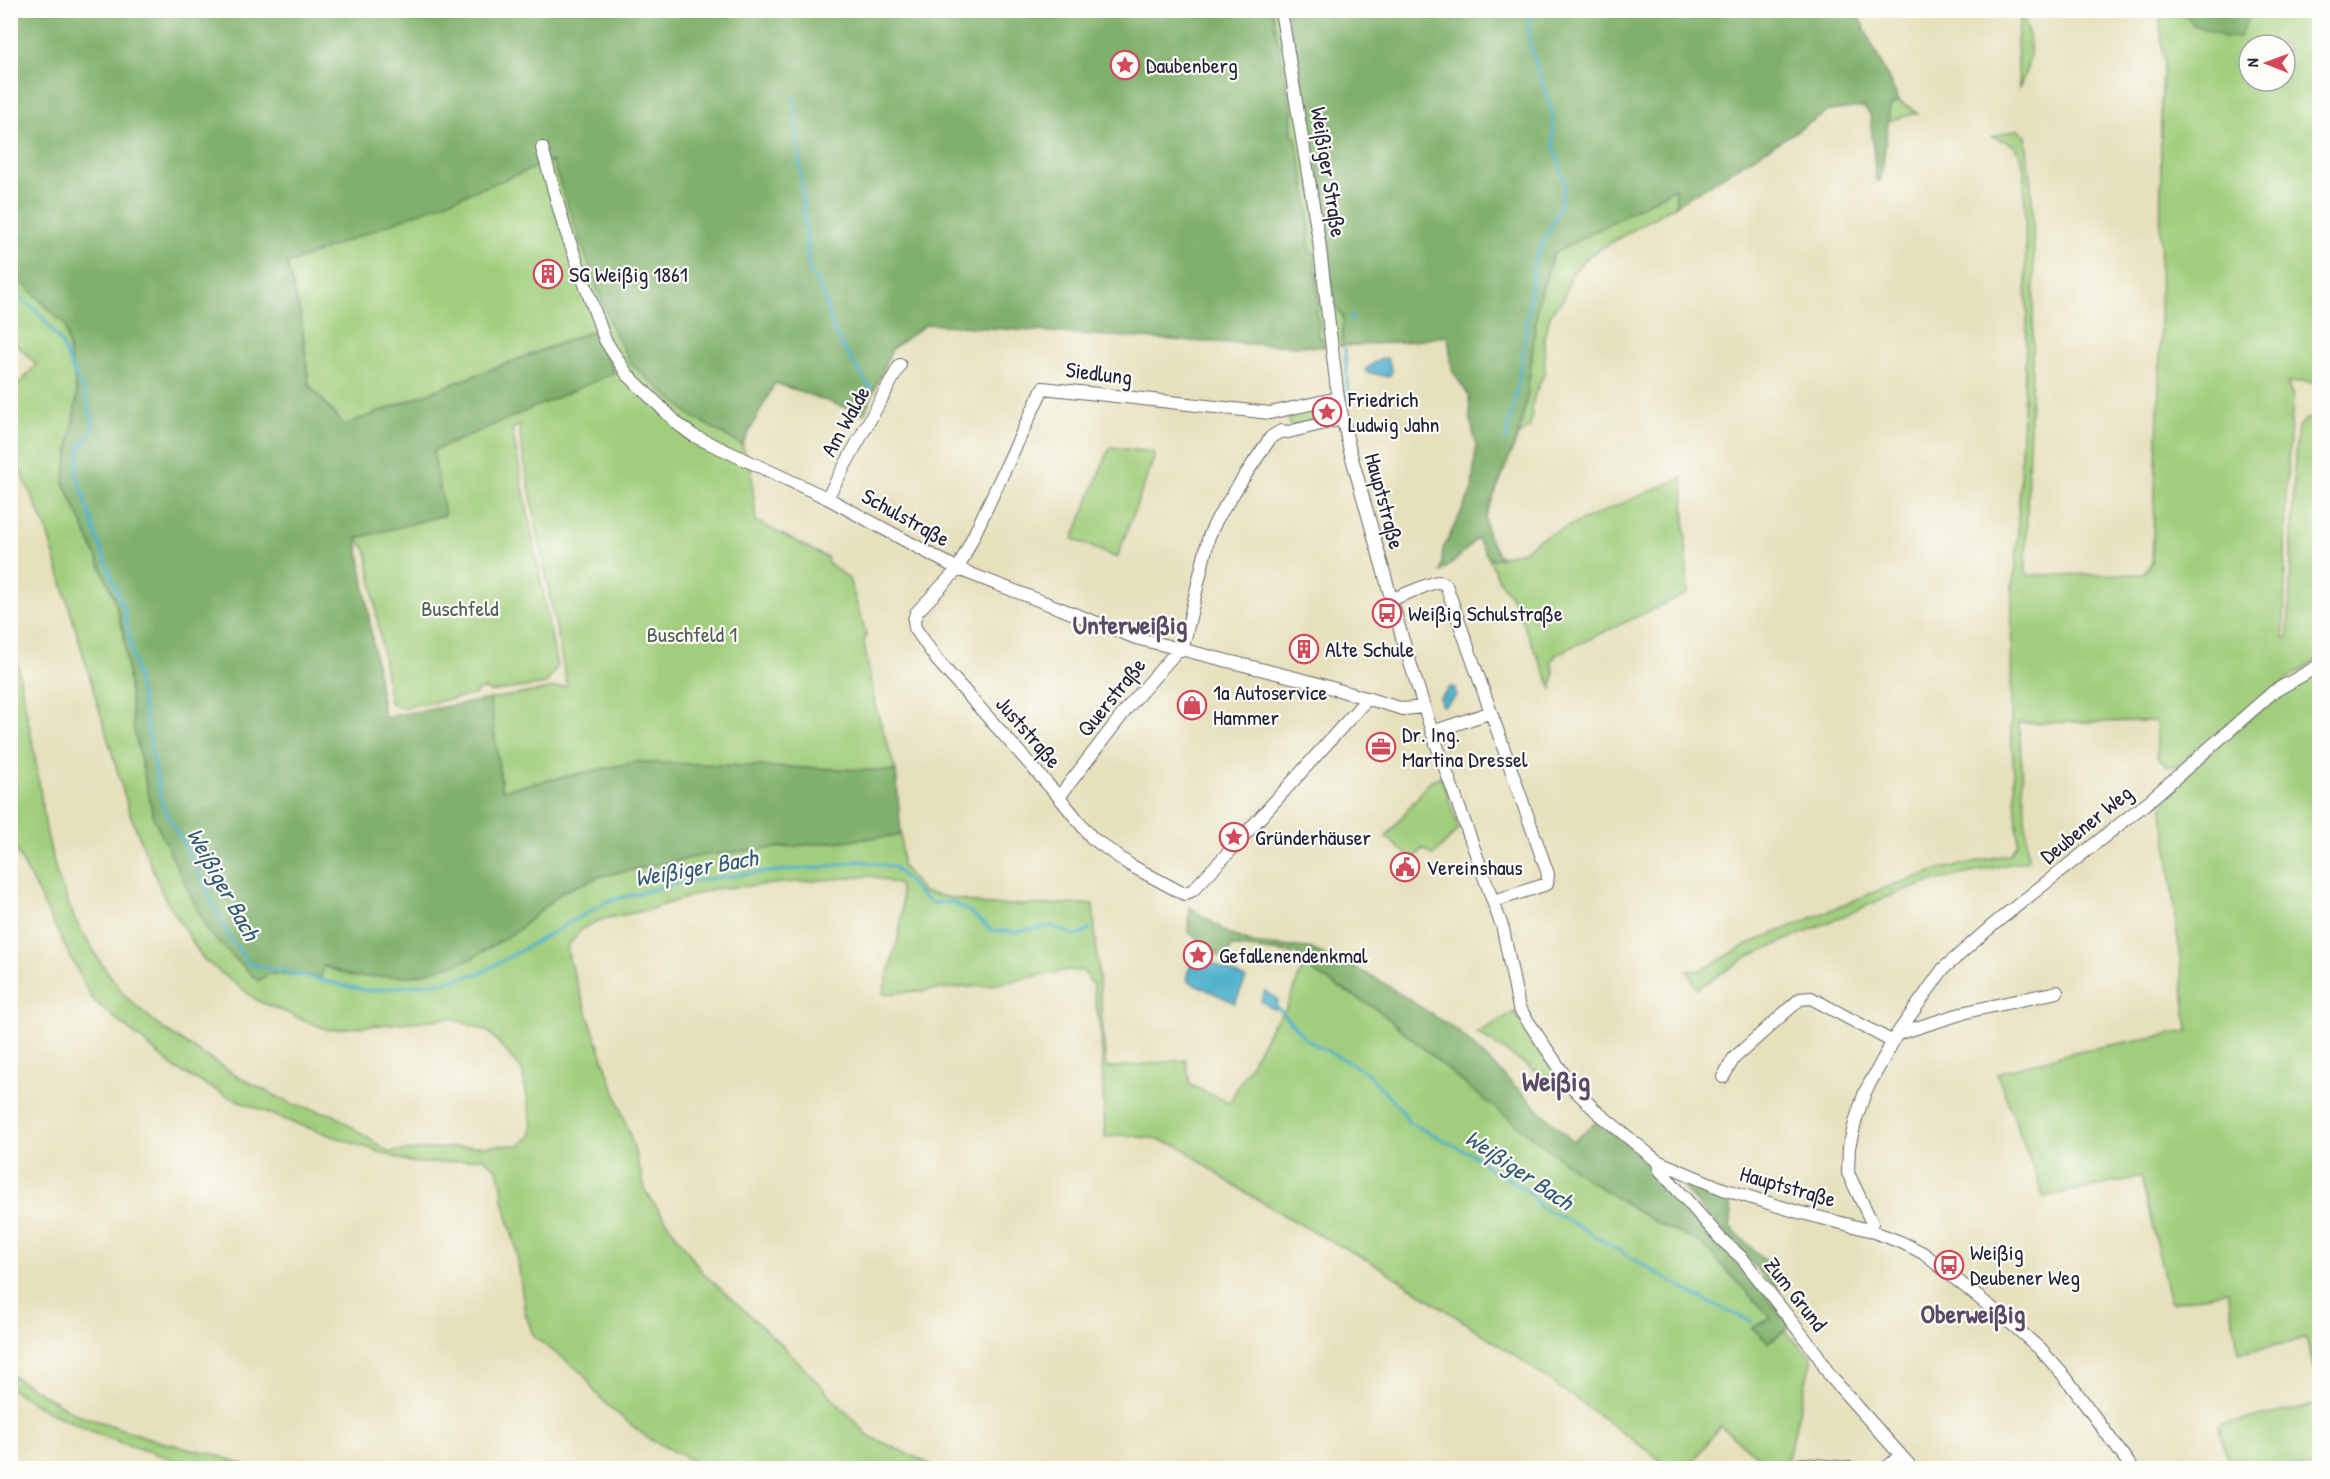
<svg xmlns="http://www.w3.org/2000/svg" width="2330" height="1479" font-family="'Patrick Hand',sans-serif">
<rect width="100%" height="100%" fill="#fdfcf7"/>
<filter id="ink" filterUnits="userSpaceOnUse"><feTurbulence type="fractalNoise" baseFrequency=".0167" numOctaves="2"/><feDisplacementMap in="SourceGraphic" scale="12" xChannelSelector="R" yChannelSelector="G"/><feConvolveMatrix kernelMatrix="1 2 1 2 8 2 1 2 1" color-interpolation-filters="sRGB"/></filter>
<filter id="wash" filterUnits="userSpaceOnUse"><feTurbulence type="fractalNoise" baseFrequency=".008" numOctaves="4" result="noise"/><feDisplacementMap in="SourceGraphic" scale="24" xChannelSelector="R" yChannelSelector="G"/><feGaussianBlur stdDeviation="1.35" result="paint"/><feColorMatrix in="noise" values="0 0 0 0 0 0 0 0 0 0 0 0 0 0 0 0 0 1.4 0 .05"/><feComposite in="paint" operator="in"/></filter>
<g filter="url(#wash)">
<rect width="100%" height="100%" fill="#e6e0bc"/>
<path fill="#a0ce7c" stroke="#61785c" stroke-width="1.5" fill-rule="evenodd" d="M2021 10C2033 42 2034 58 2019 88L2017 41Z
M1272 11H1287L1315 149 1331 255 1329 262 1334 303 1343 317 1342 346 1323 347 1322 339 1317 334 1319 323 1316 313 1319 308 1314 253 1309 248C1310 222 1307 195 1302 168 1298 150 1289 133 1292 113Z
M2159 11H2181L2194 25 2249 16 2248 11H2319V384L2303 381 2287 383 2293 396 2286 491 2284 638H2288L2295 455 2298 427 2306 419 2318 418 2320 420 2319 659C2268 690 2224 727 2179 766H2167L2157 757 2156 721 2019 723 2028 860 1931 882 1892 895 1747 957 1697 989 1687 970 1694 971 1704 969 1746 945 1889 886 1942 869 2010 854 2018 843 2011 726 2012 585 2016 567 2027 324 2024 171C2020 146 2017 144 1992 137L2018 129 2026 136C2028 165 2033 194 2033 223 2037 339 2026 455 2026 571L2029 575 2143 574 2152 562 2160 365 2161 102 2164 63ZM2249 45H2285V81H2249Z
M1899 101 1918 113 1888 121 1890 106Z
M552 160 611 326 632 365 693 417 742 445 751 469 756 521 828 558 827 562 849 579 866 634 864 643 875 705 896 771 635 762 502 790 490 699 567 686 520 438V425L512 429 557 667 546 684 489 692 486 689 479 690 474 695 400 708 390 702 367 551 357 538 445 515 432 451 614 373 592 331 344 425 309 385 301 316 287 264Z
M1675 188 1676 205 1588 256 1571 275 1564 298 1551 313 1544 337 1545 372 1534 396 1530 427 1518 436 1527 397 1538 303 1553 254Z
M11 271 65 325 77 396 64 483 114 597 124 636 133 725 154 819 268 974 289 973 323 966 354 977 517 931 562 892 601 876 706 855 901 835 902 866 923 892 986 905 1093 904 1106 1068 1186 1060 1190 1085 1229 1103 1272 1025 1286 1009 1303 966 1378 1010 1472 1090 1660 1225 1701 1243 1772 1318 1752 1328 1768 1342 1785 1332 1812 1357 1788 1458 1770 1466 1720 1426 1688 1468H1667L1659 1459 1513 1354 1380 1267 1292 1220 1233 1185 1179 1146 1151 1138 1121 1135 1105 1138 1101 1036 1093 985 1083 971 1068 970 991 985 883 994C890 965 910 912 899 885L872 876 712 889 648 910 603 919 583 928 567 947 570 964 631 1138 646 1192 702 1272 780 1343 869 1436 938 1468H707L649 1439 609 1407 594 1391 584 1374 534 1337 525 1313 516 1248 503 1201 502 1185 497 1169 483 1158C459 1160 433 1166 409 1162L288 1121 227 1096 176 1069 92 999 11 840 10 628 33 745 47 835 57 875 75 920 99 960 125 996 163 1029 240 1078 290 1103 334 1115 389 1152 473 1146 519 1145 532 1135 531 1119 522 1070 489 1032 451 1018 328 1030 258 1001 203 959 163 895 130 814 45 525 16 462 11 454V394L36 364 11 339Z
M1330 406 1332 415 1330 417 1292 426 1288 423V415Z
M1110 447 1153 452 1155 455 1117 558 1073 539Z
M1683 477 1688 593 1557 654 1551 662 1554 671 1552 689 1511 597 1500 582 1489 559 1524 551 1537 540Z
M2319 671V1386L2306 1339 2239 1353 2228 1291 2170 1303 2141 1177 2044 1197 1997 1073 2078 1051 2188 1031 2163 809 2166 798C2205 750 2267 704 2319 671Z
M1441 776 1459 829 1433 856 1423 848 1413 860 1386 837 1431 780Z
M1514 1012 1539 1051 1567 1087 1565 1090 1477 1033Z
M11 1375 74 1413 161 1442 214 1454 253 1468H199L107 1438 44 1410 11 1389Z
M2319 1404V1468H2230L2218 1425Z"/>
<path fill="#80b16c" stroke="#516a54" stroke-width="1.5" d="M10 11H1272L1292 113C1291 122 1289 131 1296 138 1303 174 1311 211 1309 248L1314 253 1319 308 1316 313 1319 323 1317 334 1322 339 1323 347 1186 341 927 324 892 349 864 414 775 383 742 445 693 417 632 365 611 326 552 161 287 264 301 316 309 385 344 425 593 331 614 373 433 451 445 515 357 538 384 717 490 699 502 790 635 762 896 771 901 835 706 855 601 876 562 892 517 931 471 959 414 976 354 977 324 966 321 977 268 974 258 981 208 932 154 819 133 725 124 635 114 597 64 482 77 396 65 325 11 271Z
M1287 11H1856L1899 101 1890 106 1881 181H1876L1870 114 1863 107 1829 111 1676 205 1675 188 1553 254 1538 303 1527 397 1518 436 1485 518 1488 536 1500 558 1489 559 1477 538 1457 559 1441 572 1443 549 1472 490 1476 445 1470 417 1469 396 1452 370 1448 335 1415 341 1342 346 1343 317 1334 303 1329 262 1331 254 1315 149Z
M2181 11H2248L2250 16 2239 37H2225L2194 25Z
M1190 907 1230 934 1256 944 1309 948 1374 977 1459 1032 1573 1142 1598 1120 1649 1164 1717 1242 1744 1267 1791 1326 1768 1342 1752 1328 1771 1318 1701 1243 1660 1225 1589 1181 1472 1090 1378 1010 1303 966 1297 954 1232 946 1225 960 1188 932Z
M1684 1185 1702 1187 1727 1197 1732 1213 1729 1227 1784 1278 1774 1288 1682 1187Z"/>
<path fill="#4bafcb" stroke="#366883" stroke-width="1.5" d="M1387 358 1392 369 1391 374 1387 377 1367 372 1365 370 1379 359Z
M1450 687 1455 688 1456 696 1444 706 1441 705 1440 698Z
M1195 955 1246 979 1235 1003 1188 981 1187 974Z
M1265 991 1278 999 1276 1008 1273 1009 1261 1001Z"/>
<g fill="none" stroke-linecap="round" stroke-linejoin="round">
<path stroke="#4bafcb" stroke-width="3" d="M794 97 809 269 824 297 833 328 843 347 871 389
M10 291 37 311 61 342 75 376 83 389 93 421 92 432 79 450 77 474 96 535 124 610 162 804 197 869 231 940 250 964 368 991 448 981 481 973 608 901 679 883 754 873 826 867 860 861 894 867 924 898 933 903 952 902 970 912 991 930 1014 932 1052 926 1077 936 1090 929
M1351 320 1352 316
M1345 349 1349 406
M1506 440 1523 357 1534 262 1559 209 1565 182 1554 146 1552 112 1530 46 1528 10
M1275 1005 1307 1040 1366 1072 1403 1112 1408 1122 1473 1155 1490 1169 1528 1191 1540 1207 1564 1218 1696 1296 1752 1322"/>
</g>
</g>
<g filter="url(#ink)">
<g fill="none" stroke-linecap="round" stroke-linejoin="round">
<g stroke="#676468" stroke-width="14">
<path id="minor" d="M1281 10 1319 241 1338 398 1350 451 1402 637 1432 732 1503 929 1519 1008 1573 1088 1596 1111 1657 1161 1723 1189 1798 1212 1869 1230 1903 1243 1923 1253 2013 1325 2040 1349 2066 1378 2132 1468
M542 148 564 226 605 340 627 374 679 425 694 436 827 498 958 569 1136 638 1308 681 1403 709 1424 707
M1338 398 1270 413 1043 388 958 569 916 613 914 620 915 628 937 660 1059 797 1092 838 1130 865 1184 894 1193 890 1230 851 1368 698
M1281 431 1288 432 1342 419
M827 498 900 365
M1390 600C1399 597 1433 582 1437 582 1441 582 1443 583 1446 585L1548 874 1547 884 1494 901
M1432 732 1489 713
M1059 797 1129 706 1184 643 1209 536 1217 519 1244 477 1271 437 1281 431
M1897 1034 1970 1011 2057 992
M1723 1077 1734 1058 1800 999 1811 998 1893 1042
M1657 1161 1660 1170 1721 1239 1742 1258 1817 1354 1830 1376 1912 1468
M1869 1230 1872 1223 1848 1173 1849 1147 1856 1119 1865 1092 1897 1034 1943 969 1994 924 2149 801 2273 692 2320 665
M1775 1468 1804 1464 1849 1468
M1886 1468 1900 1456"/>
</g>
<use href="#minor" stroke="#fff" stroke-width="12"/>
</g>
</g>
<defs>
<g id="sight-ring" transform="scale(1.5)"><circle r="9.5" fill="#fdfcf7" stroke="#d1495b" stroke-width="1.5"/><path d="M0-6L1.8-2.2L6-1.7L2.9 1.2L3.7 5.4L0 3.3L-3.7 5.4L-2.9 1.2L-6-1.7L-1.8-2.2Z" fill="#d1495b"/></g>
<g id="building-ring" transform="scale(1.5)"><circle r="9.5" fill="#fdfcf7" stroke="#d1495b" stroke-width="1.5"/><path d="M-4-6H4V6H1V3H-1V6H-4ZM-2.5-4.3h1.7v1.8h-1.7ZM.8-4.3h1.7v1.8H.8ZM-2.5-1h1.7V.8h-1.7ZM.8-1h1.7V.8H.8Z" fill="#d1495b"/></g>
<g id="bus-ring" transform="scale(1.5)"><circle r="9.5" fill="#fdfcf7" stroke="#d1495b" stroke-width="1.5"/><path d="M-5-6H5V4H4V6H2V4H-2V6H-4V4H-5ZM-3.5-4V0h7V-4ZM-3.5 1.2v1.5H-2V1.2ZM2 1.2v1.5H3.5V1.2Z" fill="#d1495b"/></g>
<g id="shop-ring" transform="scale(1.5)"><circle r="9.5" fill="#fdfcf7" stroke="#d1495b" stroke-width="1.5"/><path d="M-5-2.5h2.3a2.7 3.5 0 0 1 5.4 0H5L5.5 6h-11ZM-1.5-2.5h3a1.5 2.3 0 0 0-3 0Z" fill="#d1495b"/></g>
<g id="office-ring" transform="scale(1.5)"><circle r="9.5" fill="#fdfcf7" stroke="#d1495b" stroke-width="1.5"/><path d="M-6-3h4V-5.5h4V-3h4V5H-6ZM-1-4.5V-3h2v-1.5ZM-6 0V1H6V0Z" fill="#d1495b"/></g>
<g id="civic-ring" transform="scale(1.5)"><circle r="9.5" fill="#fdfcf7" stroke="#d1495b" stroke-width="1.5"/><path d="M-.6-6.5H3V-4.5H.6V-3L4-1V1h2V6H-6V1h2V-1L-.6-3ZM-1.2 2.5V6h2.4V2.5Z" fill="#d1495b"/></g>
</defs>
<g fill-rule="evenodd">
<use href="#sight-ring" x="1125" y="65"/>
<use href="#building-ring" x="548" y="274"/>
<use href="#sight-ring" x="1327" y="412"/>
<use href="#bus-ring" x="1387" y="613"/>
<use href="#building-ring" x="1304" y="649"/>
<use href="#shop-ring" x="1192" y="705"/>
<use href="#office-ring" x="1381" y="747"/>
<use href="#sight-ring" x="1234" y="837"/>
<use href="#civic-ring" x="1405" y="867"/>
<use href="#sight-ring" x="1198" y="955"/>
<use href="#bus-ring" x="1949" y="1265"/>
</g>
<g text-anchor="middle" stroke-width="4.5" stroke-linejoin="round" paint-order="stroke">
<g font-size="22" fill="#22223b" stroke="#fdfcf7" text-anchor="start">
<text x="1146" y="73">Daubenberg</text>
<text x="569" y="282">SG Weißig 1861</text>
<text x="1348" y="407">Friedrich<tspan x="1348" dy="25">Ludwig Jahn</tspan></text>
<text x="1408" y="621">Weißig Schulstraße</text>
<text x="1325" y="657">Alte Schule</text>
<text x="1213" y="700">1a Autoservice<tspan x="1213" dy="25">Hammer</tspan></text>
<text x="1402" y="742">Dr. Ing.<tspan x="1402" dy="25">Martina Dressel</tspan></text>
<text x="1255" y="845">Gründerhäuser</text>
<text x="1426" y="875">Vereinshaus</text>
<text x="1219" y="963">Gefallenendenkmal</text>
<text x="1970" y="1260">Weißig<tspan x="1970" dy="25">Deubener Weg</tspan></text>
</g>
<g font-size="22" fill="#22223b" stroke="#fdfcf7">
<text transform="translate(1329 172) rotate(81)" y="8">Weißiger Straße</text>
<text transform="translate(1099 373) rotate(7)" y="8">Siedlung</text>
<text transform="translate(845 421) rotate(-61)" y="8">Am Walde</text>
<text transform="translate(1385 501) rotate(75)" y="8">Hauptstraße</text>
<text transform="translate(906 517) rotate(29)" y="8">Schulstraße</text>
<text transform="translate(1111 697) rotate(-51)" y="8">Querstraße</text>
<text transform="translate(1029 732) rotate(49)" y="8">Juststraße</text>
<text transform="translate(2086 824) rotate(-39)" y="8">Deubener Weg</text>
<text transform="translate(1788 1186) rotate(16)" y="8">Hauptstraße</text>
<text transform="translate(1796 1294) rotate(52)" y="8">Zum Grund</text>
</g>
<g font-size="22" fill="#4e5e52" stroke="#fdfcf7">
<text x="460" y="616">Buschfeld</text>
<text x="692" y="642">Buschfeld 1</text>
</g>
<g font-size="24" font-style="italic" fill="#325a75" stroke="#fdfcf7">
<text transform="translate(696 868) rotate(-10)" y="8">Weißiger Bach</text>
<text transform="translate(223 884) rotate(61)" y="8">Weißiger Bach</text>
<text transform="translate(1519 1170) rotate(34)" y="8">Weißiger Bach</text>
</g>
<g font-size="26" font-weight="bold" fill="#594b65" stroke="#fdfcf7">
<text x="1130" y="634">Unterweißig</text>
<text x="1973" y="1323">Oberweißig</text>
</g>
<g font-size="28" font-weight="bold" fill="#594b65" stroke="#fdfcf7">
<text x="1556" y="1091">Weißig</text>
</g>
</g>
<rect width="2330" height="1479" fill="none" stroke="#fdfcf7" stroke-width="36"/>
<g transform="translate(2267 63) rotate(271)"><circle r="28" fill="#fdfcf7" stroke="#a5a5ac" stroke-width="1.5"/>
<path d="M0-4.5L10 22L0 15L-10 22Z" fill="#d1495b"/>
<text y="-9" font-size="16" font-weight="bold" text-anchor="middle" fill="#22223b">N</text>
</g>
</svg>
